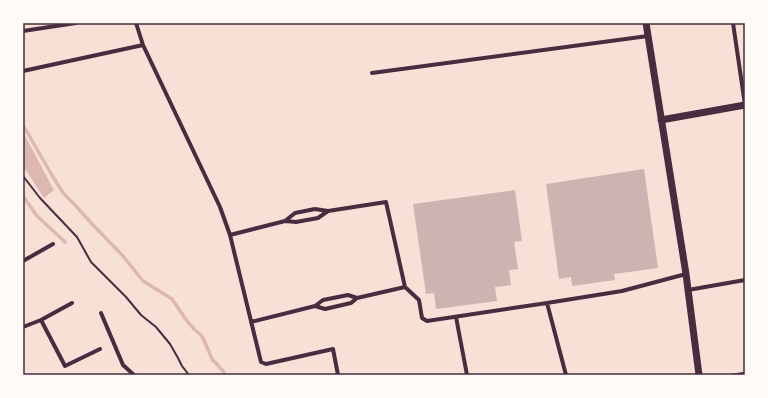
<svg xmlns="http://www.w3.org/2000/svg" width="768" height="398" font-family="Jost,sans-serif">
<rect width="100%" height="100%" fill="#f7e1d7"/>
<path fill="#dcb8b0" d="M23 132 54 190 44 198 23 166Z"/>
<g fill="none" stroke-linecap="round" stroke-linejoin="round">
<path stroke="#dcb8b0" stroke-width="3.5" d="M23 125 53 177 64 194 75 205 94 226 123 256 143 281 172 299 187 321 194 329 201 335 204 340 212 359 224 372 225 375
M23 196 37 216 65 242"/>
</g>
<path fill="#ccb4b1" d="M644 169 658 268 614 274 615 280 572 286 571 277 559 279 546 184Z
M515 190 522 241 514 242 518 269 509 270 511 285 495 287 497 301 436 309 434 293 426 294 413 204Z"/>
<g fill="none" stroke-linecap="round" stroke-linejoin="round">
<path stroke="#4a2c40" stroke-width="2" d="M23 176 40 198 77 237 91 262 126 297 141 315 156 327 170 344 178 358 182 366 189 375"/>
<path stroke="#4a2c40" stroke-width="2.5" d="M732 375 745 373"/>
<path stroke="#4a2c40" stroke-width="4" d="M136 23 143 45 220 207 230 235 261 362 266 364 333 349 338 375
M733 23 745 105
M23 31 76 23
M23 71 143 45
M372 73 648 36
M285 221 295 213 315 209 328 211
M230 235 285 221 296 222 318 218 328 211 386 202 405 287 419 300 422 318 427 321 547 303 622 291 686 274
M23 261 53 244
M688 290 745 280
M547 303 566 375
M315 306 323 300 348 295 357 298
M101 313 123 365 134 375
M456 317 467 375
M41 320 65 366 100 349
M251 322 315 306 325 309 351 303 357 298 405 287
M23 327 41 320 72 303"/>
<path stroke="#4a2c40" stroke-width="7" d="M646 23 686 274 699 375
M661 120 745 105"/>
</g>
<rect width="768" height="398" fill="none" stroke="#fffaf5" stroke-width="48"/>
<rect x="24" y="24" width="720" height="350" fill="none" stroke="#4a2c40" stroke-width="1.5"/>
</svg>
